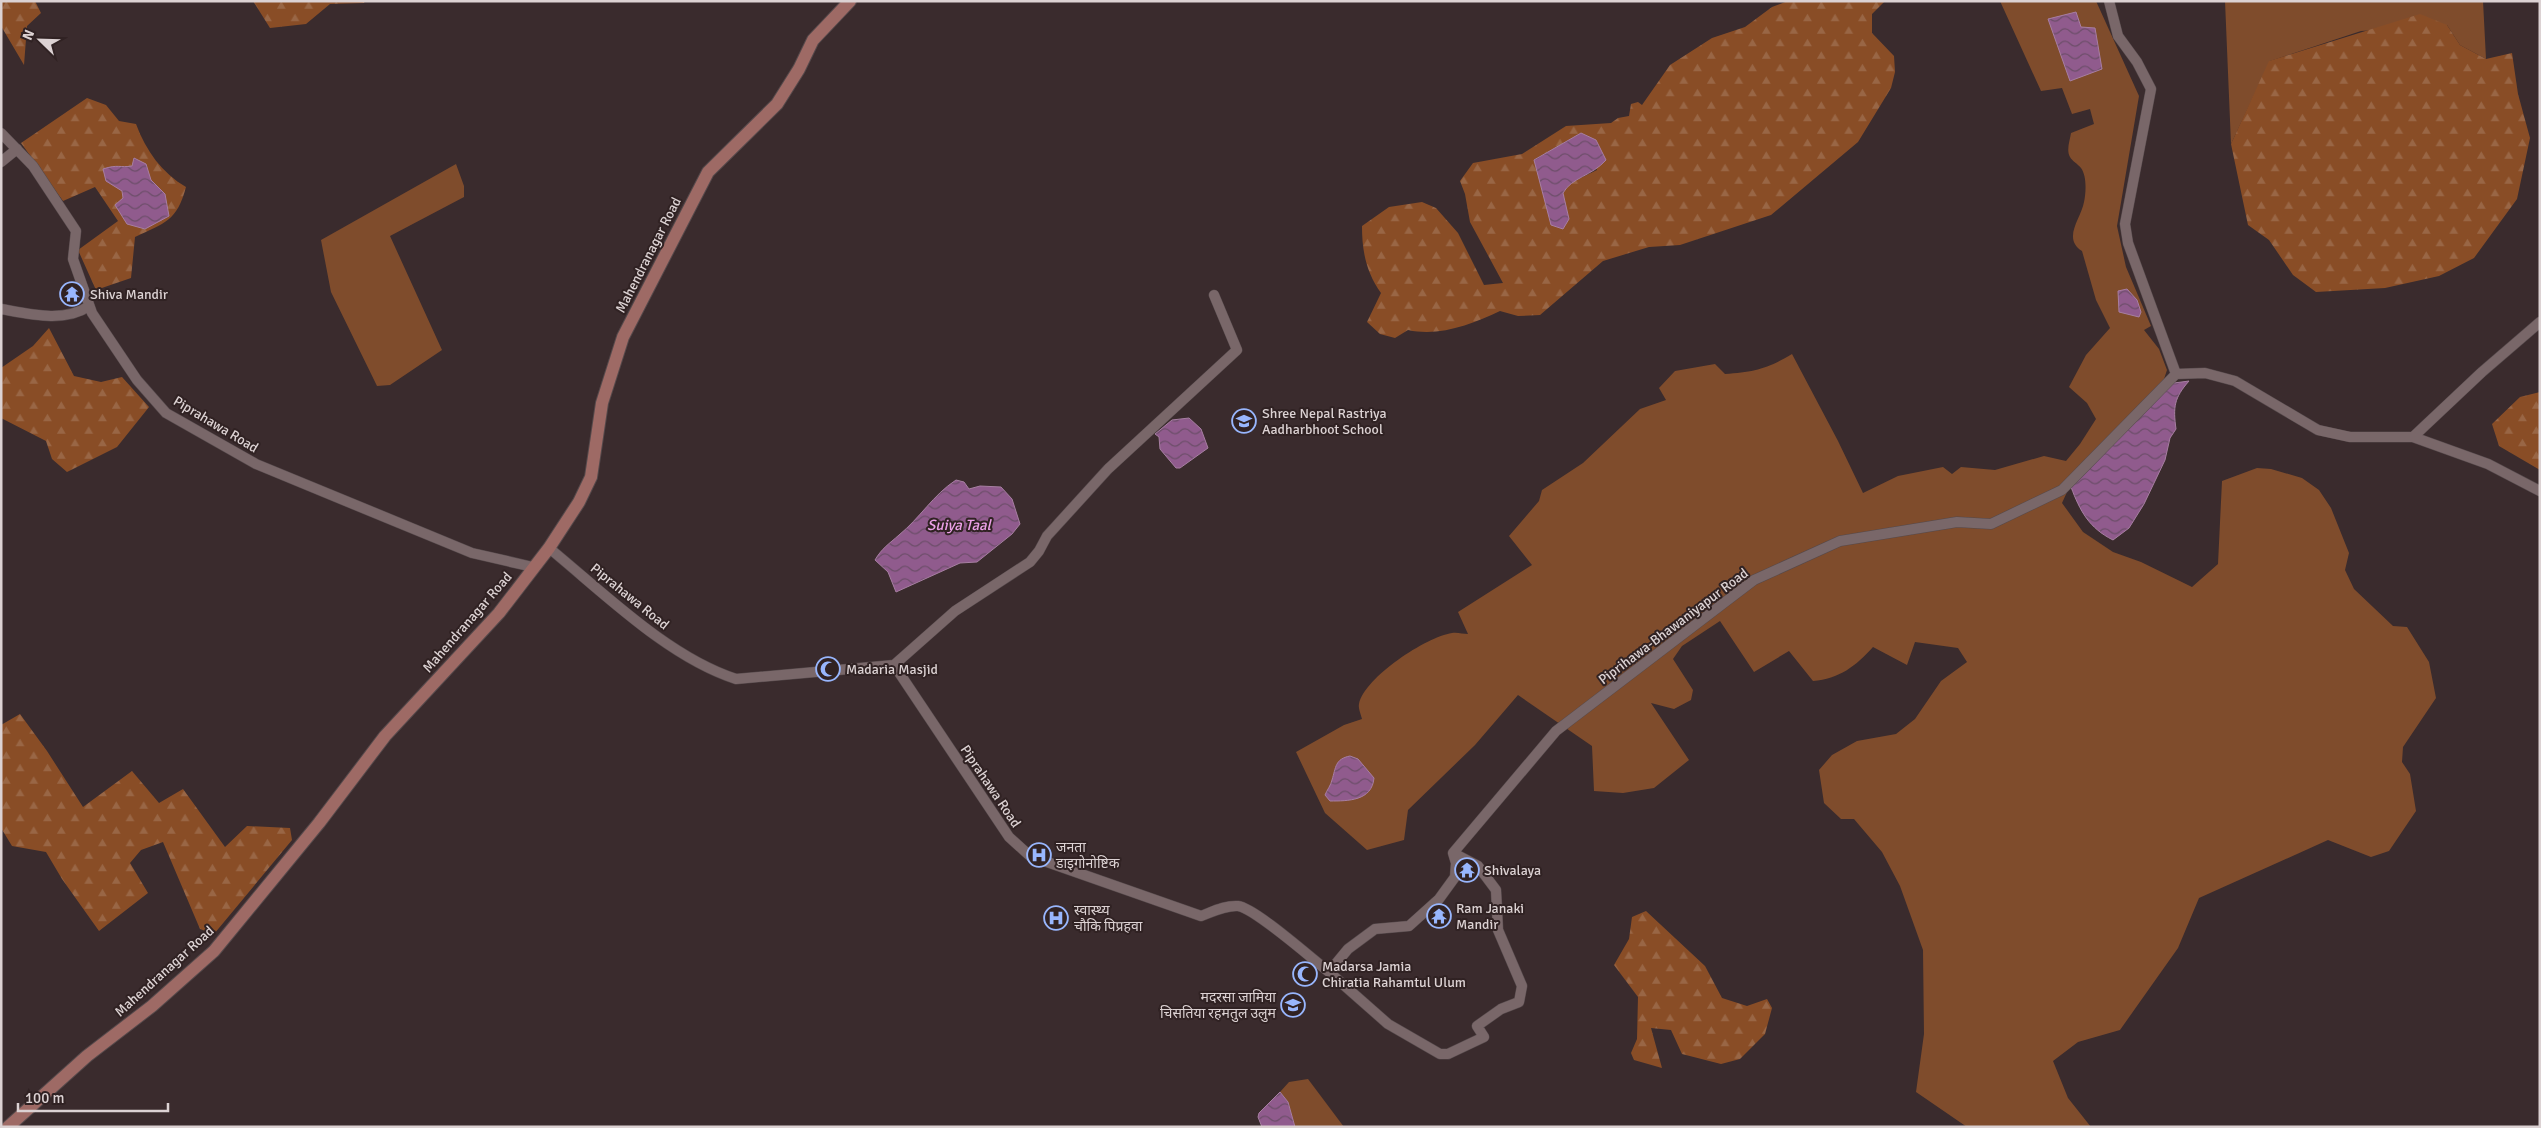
<svg xmlns="http://www.w3.org/2000/svg" width="2541" height="1128" font-family="Signika,'Noto Sans Devanagari',sans-serif">
<defs>
<pattern id="forest-firs" width="22" height="20" patternUnits="userSpaceOnUse" patternTransform="scale(1.25)"><rect width="22" height="20" fill="#894d26"/><path d="M5 1l3.5 6h-7zM16 11l3.5 6h-7z" fill="#996645"/></pattern>
<pattern id="water-waves" width="16" height="10" patternUnits="userSpaceOnUse" patternTransform="scale(1.25)"><rect width="16" height="10" fill="#905b8d"/><path d="M0 5q4-4 8 0t8 0" fill="none" stroke="#6d4e6a"/></pattern>
</defs>
<rect width="100%" height="100%" fill="#3a2b2d"/>
<path fill="#7f4c2c" d="M2000 1H2096L2139 96 2117 226 2126 267 2151 326 2144 330 2159 349 2167 370 2160 391 2073 479 2062 503 2083 532 2113 552 2141 562 2192 587 2218 564 2222 481 2257 468 2271 469 2302 478 2319 490 2331 508 2349 553 2345 570 2354 589 2393 626 2407 627 2429 662 2436 698 2403 747 2402 762 2410 774 2416 811 2389 851 2371 857 2328 840 2199 898 2178 948 2120 1030 2078 1042 2053 1061 2068 1098 2091 1127H1967L1916 1092 1924 1034 1923 950 1900 886 1882 852 1854 819H1841L1824 803 1819 770 1832 755 1857 741 1896 734 1915 719 1941 681 1967 662 1958 648 1915 642 1907 665 1873 647C1856 666 1839 679 1813 681L1789 651 1754 672 1720 621 1682 646 1673 659 1693 690 1691 700 1674 709 1651 703 1689 760 1654 788 1623 793 1594 791 1592 746 1518 695 1475 745 1408 810 1404 840 1367 850 1325 813 1296 752 1344 725 1362 719C1361 715 1358 708 1359 704 1365 677 1426 637 1452 633 1457 632 1463 634 1468 634L1458 612 1532 565 1509 536 1539 501 1542 490 1583 463 1640 409 1666 400 1659 388 1675 371 1715 364 1725 374C1754 372 1767 369 1792 354L1838 441 1863 493 1898 476 1943 467 1952 474 1961 467 1995 470 2044 456 2066 461 2080 444 2096 419 2087 403 2069 387 2086 355 2110 328 2096 300 2082 251C2062 238 2081 219 2084 202 2086 193 2087 176 2081 168 2078 164 2072 161 2070 157 2066 150 2070 140 2071 133L2094 124 2090 109 2072 114 2062 88 2041 91Z
M2225 1H2483L2486 59 2460 45 2447 25 2361 31 2270 61 2231 144Z
M456 164 464 186V197L390 236 442 350 390 385 377 386 331 292 321 240Z
M1308 1079 1344 1127H1295L1288 1102 1280 1092 1289 1082Z"/>
<path fill="url(#forest-firs)" fill-rule="evenodd" d="M1 1H35L41 13 27 26 24 65 1 26Z
M253 1H365L364 3 330 4 306 24 270 28Z
M1788 1H1885L1872 14V33L1894 56 1895 72 1891 88 1858 142 1771 215 1680 245 1649 247 1603 261 1540 315 1518 316 1500 311C1472 324 1440 337 1408 330L1395 338 1380 334 1367 322 1381 293C1366 272 1362 251 1362 226L1389 207 1422 202 1436 208 1458 233 1484 285 1503 283 1470 222 1465 194 1460 181 1473 163 1522 154 1566 126 1611 123 1618 118 1629 116 1631 104 1638 102 1642 105 1670 65 1712 38 1745 27 1772 7ZM1581 133 1597 170 1568 184 1562 193 1534 160Z
M2420 14 2447 25 2460 45 2486 59 2512 53 2518 94 2530 138 2517 199 2474 258 2439 276 2385 288 2316 292 2293 275 2269 240 2248 225 2231 144 2269 61Z
M87 98 106 105 119 121 136 124C146 151 162 173 186 187 177 221 165 223 135 237L131 278 96 290 78 250 118 221 95 187 63 201 21 143Z
M49 328 74 376 101 382 122 377 149 407 117 447 67 472 52 459 46 441 1 418V368L33 346Z
M2540 392V470L2499 446 2492 424 2520 397Z
M20 714 47 751 83 807 132 771 159 803 183 789 225 847 247 826 290 828 292 840 214 934 200 929 163 842 141 850 130 863 148 893 99 931 62 879 46 852 12 846 1 828V725Z
M1646 911 1705 966 1722 998 1747 1006 1767 999 1772 1008 1765 1034 1740 1059 1721 1064 1682 1054 1671 1030 1651 1028 1662 1068 1634 1060 1631 1053 1637 1039 1638 997 1614 965 1629 939 1632 917Z"/>
<path fill="url(#water-waves)" stroke="#a77fa2" d="M2076 12 2081 27 2095 28 2102 69 2070 81 2048 19Z
M1581 133 1596 140 1606 160C1592 176 1572 177 1563 193L1569 219 1563 229 1551 225 1534 160Z
M134 158 146 164 151 180 165 194 169 216 145 229 127 224 115 205 123 198 122 191 106 181 103 169C118 164 120 168 132 166Z
M2127 289 2137 300 2141 312 2139 317 2119 312 2118 291Z
M2189 381C2174 398 2173 407 2176 429L2170 438 2165 460 2144 504 2129 528 2113 540C2089 528 2080 511 2071 487L2174 383Z
M1189 418 1201 429 1208 448 1180 468H1176L1160 449 1159 437 1155 434 1172 420Z
M956 480 964 482 969 489 980 486 1001 487 1012 499 1020 524 1012 534 977 562 960 563 896 592 888 572 875 560C882 548 889 544 899 535 920 518 933 495 956 480Z
M1350 756 1358 759 1374 778C1372 801 1348 801 1330 801L1325 795C1327 790 1331 785 1332 780 1336 767 1335 759 1350 756Z
M1280 1092 1288 1102 1295 1127H1262L1258 1117 1259 1113Z"/>
<g fill="none" stroke-linecap="round" stroke-linejoin="round">
<g stroke="#55494b" stroke-width="11">
<path id="street" d="M1 133 33 166 76 231 73 259 92 313 137 380 166 413 256 464 472 553 533 567
M1 162 17 149
M1 309C29 314 65 323 89 306L91 310
M2176 374 2205 373 2235 381 2318 430 2350 437H2413L2488 464 2540 491
M2413 437 2482 372 2540 322
M549 548C604 593 668 657 736 679L894 665 1009 837 1030 856 1201 916C1212 912 1225 905 1238 906 1255 908 1312 959 1329 972L1348 949 1375 929 1409 926 1439 899 1455 877 1456 863 1453 853
M894 665 955 611 1030 562 1039 551 1047 536 1108 469 1237 350 1214 295
M1453 853 1556 731 1754 580 1840 541 1957 522 1991 524 2062 490 2176 374 2128 243 2125 224 2151 89 2137 62 2118 36 2109 1
M1329 972 1388 1024 1440 1054H1448L1484 1037 1477 1026 1501 1009 1519 1002 1522 986 1498 930 1496 890 1478 866 1453 853"/>
</g>
<g stroke="#55494b" stroke-width="14">
<path id="secondary" d="M8 1127 87 1056 152 1006 214 951 319 823 385 736 499 613 549 548 579 502 591 477 602 403 623 337 708 172 777 104 799 69 813 40 850 1"/>
</g>
<use href="#street" stroke="#796769" stroke-width="10"/>
<use href="#secondary" stroke="#9e6a65" stroke-width="12"/>
</g>
<defs>
<g id="temple-ring" transform="scale(1.25)"><circle r="9.5" fill="#302223" stroke="#98b6fd" stroke-width="1.5"/><path d="M0-6L5-2H3V0L6.5 2.5H4V6H1.5V3h-3V6H-4V2.5H-6.5L-3 0V-2H-5Z" fill="#98b6fd"/></g>
<g id="school-ring" transform="scale(1.25)"><circle r="9.5" fill="#302223" stroke="#98b6fd" stroke-width="1.5"/><path d="M0-5L7-2L0 1L-7-2ZM-4 1L0 2.5L4 1V4Q0 6-4 4Z" fill="#98b6fd"/></g>
<g id="mosque-ring" transform="scale(1.25)"><circle r="9.5" fill="#302223" stroke="#98b6fd" stroke-width="1.5"/><path d="M3.5-4.9A6 6 0 1 0 3.5 4.9A5 5 0 1 1 3.5-4.9Z" fill="#98b6fd"/></g>
<g id="hospital-ring" transform="scale(1.25)"><circle r="9.5" fill="#302223" stroke="#98b6fd" stroke-width="1.5"/><path d="M-5-5h3v3.5h4V-5h3V5h-3V1.5h-4V5h-3Z" fill="#98b6fd"/></g>
</defs>
<g fill-rule="evenodd">
<use href="#temple-ring" x="72" y="294"/>
<use href="#school-ring" x="1244" y="421"/>
<use href="#mosque-ring" x="828" y="669"/>
<use href="#hospital-ring" x="1039" y="855"/>
<use href="#temple-ring" x="1467" y="870"/>
<use href="#temple-ring" x="1439" y="916"/>
<use href="#hospital-ring" x="1056" y="918"/>
<use href="#mosque-ring" x="1305" y="974"/>
<use href="#school-ring" x="1293" y="1005"/>
</g>
<g text-anchor="middle" stroke-width="4" stroke-linejoin="round" paint-order="stroke">
<g font-size="14" fill="#dcd2d3" stroke="#302223">
<text transform="translate(648 255) rotate(-63)" y="5">Mahendranagar Road</text>
<text transform="translate(216 424) rotate(31)" y="5">Piprahawa Road</text>
<text transform="translate(630 596) rotate(39)" y="5">Piprahawa Road</text>
<text transform="translate(467 622) rotate(-49)" y="5">Mahendranagar Road</text>
<text transform="translate(1673 626) rotate(-37)" y="5">Piprihawa-Bhawaniyapur Road</text>
<text transform="translate(991 786) rotate(56)" y="5">Piprahawa Road</text>
<text transform="translate(164 971) rotate(-42)" y="5">Mahendranagar Road</text>
</g>
<g font-size="14" fill="#dcd2d3" stroke="#302223" text-anchor="start">
<text x="90" y="299">Shiva Mandir</text>
<text x="1262" y="418">Shree Nepal Rastriya<tspan x="1262" dy="16">Aadharbhoot School</tspan></text>
<text x="846" y="674">Madaria Masjid</text>
<text x="1056" y="852">जनता<tspan x="1056" dy="16">डाइगोनोष्टिक</tspan></text>
<text x="1484" y="875">Shivalaya</text>
<text x="1456" y="913">Ram Janaki<tspan x="1456" dy="16">Mandir</tspan></text>
<text x="1074" y="915">स्वास्थ्य<tspan x="1074" dy="16">चाैकि पिप्रहवा</tspan></text>
<text x="1322" y="971">Madarsa Jamia<tspan x="1322" dy="16">Chiratia Rahamtul Ulum</tspan></text>
<text x="1276" y="1002" text-anchor="end">मदरसा जामिया<tspan x="1276" dy="16">चिसतिया रहमतुल उलुम</tspan></text>
</g>
<g font-size="15" font-style="italic" fill="#eca1e8" stroke="#302223">
<text x="959" y="530">Suiya Taal</text>
</g>
</g>
<rect width="2541" height="1128" fill="none" stroke="#dcd2d3" stroke-width="5"/>
<g transform="translate(40 40) rotate(293)" stroke="#302223" stroke-width="4" paint-order="stroke">
<path d="M0-4L9 19L0 12L-9 19Z" fill="#dcd2d3"/>
<text y="-8" font-size="14" font-weight="bold" text-anchor="middle" fill="#dcd2d3">N</text>
</g>
<path d="M18 1103v8h150v-8" fill="none" stroke="#dcd2d3" stroke-width="2.5"/>
<text x="25" y="1103" font-size="15" fill="#dcd2d3" stroke="#302223" stroke-width="4" paint-order="stroke">100 m</text>
</svg>
